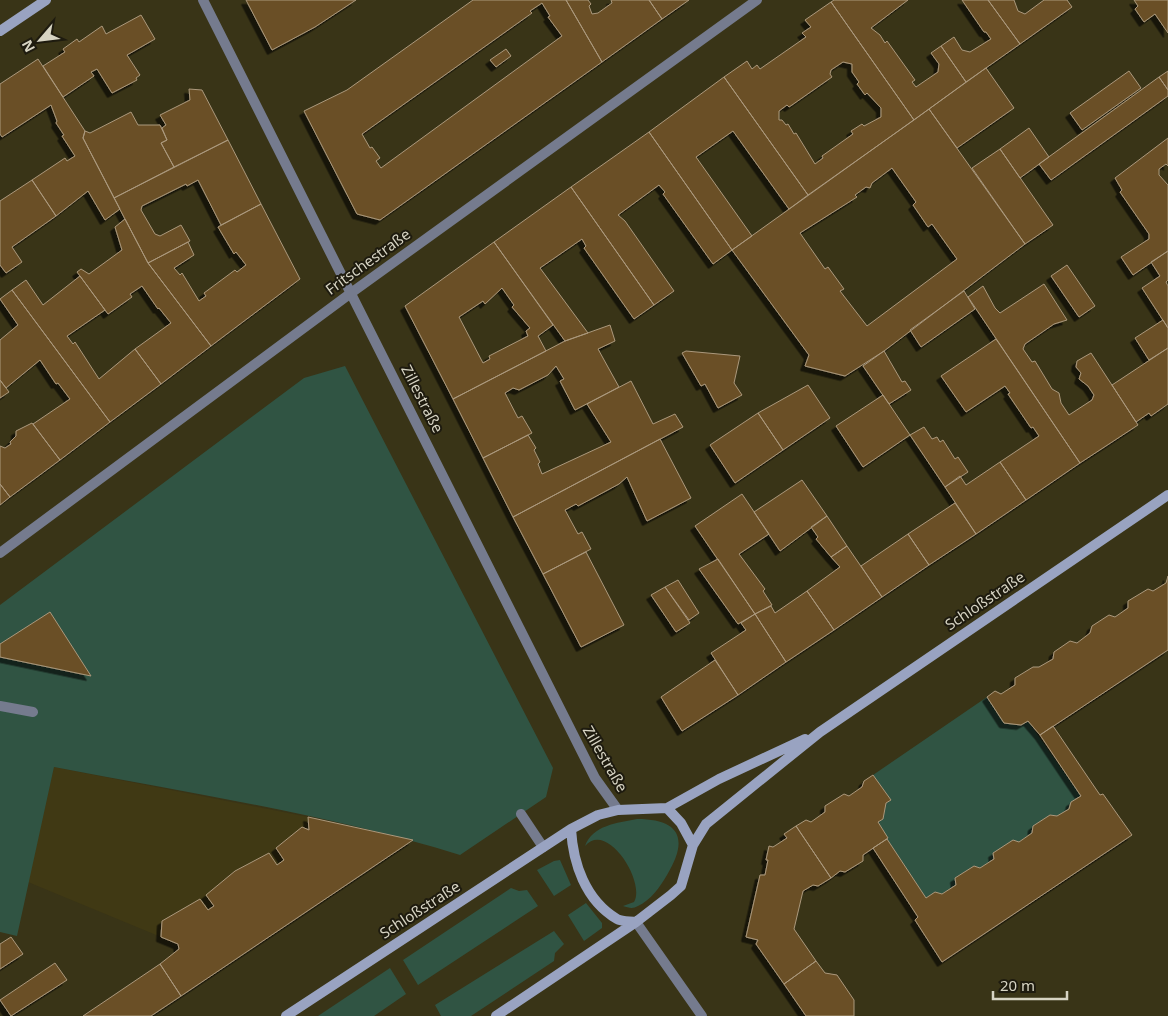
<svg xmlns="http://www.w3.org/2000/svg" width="1168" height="1016" font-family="'Noto Sans',sans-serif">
<defs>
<filter id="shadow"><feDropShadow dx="-4.5" dy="4.5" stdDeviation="0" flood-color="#0009"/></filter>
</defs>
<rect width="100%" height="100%" fill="#393417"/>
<path fill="#403914" d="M54 767 308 817 309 830 336 845 178 944 28 882Z"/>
<path fill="#305443" d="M345 366 553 768 546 797 460 855C328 814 189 793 54 767L17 936 0 932V605L304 378Z
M987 697 1004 723 1021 725 1028 721 1081 796 1071 802 1069 809 1057 816 1050 815 1033 826 1032 833 980 868 974 866 956 878V885L942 894 935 892 926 898 887 839 888 838 878 822 883 819 886 803 891 800 873 775Z
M637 819C680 819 689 839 667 875 660 887 651 900 638 906 633 909 629 908 623 906L634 902C646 882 607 820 585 846 593 825 617 823 637 819Z
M560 860 571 885 554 896 537 870 554 861Z
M511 888 519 891 527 890 538 906 418 985 403 960Z
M586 903 602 923V928L584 941 568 915Z
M554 931 564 944 555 953 554 961 471 1016H441L435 1005Z
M390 968 406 994 374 1016H318Z"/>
<path fill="#6a5027" stroke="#ab987c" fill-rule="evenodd" filter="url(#shadow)" d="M246 0H356L315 27 272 50Z
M473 0H566L602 62 380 220 357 214 304 111 347 90ZM542 3 550 16 548 17 562 36 381 168 376 161 380 158 372 147 370 148 362 134 532 13 530 11Z
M566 0H588L591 4 589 6 592 14 598 13 612 3 611 0H649L662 19 602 62Z
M649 0H689L662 19Z
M834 0H908L871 28 880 35 885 43 887 41 915 80 912 82 916 87 938 72 939 64 931 53 941 46 966 82 914 120 831 2Z
M962 0H988L1020 44 966 82 941 46 954 37 962 50 970 52 991 39 986 32H984Z
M988 0H1014L1018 11 1025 14 1044 0H1067L1072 7 1020 44Z
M1134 0H1168V33L1155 14 1144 22 1135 9 1138 6Z
M831 2 914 120 808 195 724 77 747 61 752 69 757 65 760 69 806 37 802 33 811 27 805 20ZM843 62 852 64V72L859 82 857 84 865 95 867 93 881 108V117L864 126 862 124 851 131 853 134 822 156 823 158 815 164 796 133 794 134 788 124 786 125 782 120H779V111L787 105 789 107 792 105 832 77 830 74 831 70Z
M141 15 155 39 127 55 140 75 136 78 137 80 112 93 97 69 91 72 94 76 63 97 43 66 65 52 63 49 77 39 79 42 102 26 106 34Z
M506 49 511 56 496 67 490 60Z
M38 59 85 131 83 138 120 209 105 220 88 191 56 216 32 180 65 158 67 161 75 156 62 136 64 135 56 123 57 121 51 105 2 137 0 134V84Z
M986 68 1014 108 957 148 929 109Z
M1129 71 1141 88 1082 130 1070 113Z
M1168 71V90L1159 77Z
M724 77 808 195 789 209 733 131 696 157 752 236 732 250 649 132Z
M1159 77 1168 90V96L1051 180 1039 164Z
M189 89 202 90 228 140 174 167 161 143 167 140 162 128 166 125 160 115 190 100Z
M929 109 1025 244 884 351 845 376 805 366 809 355 732 250ZM892 168 916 202 913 205 928 227 932 224 957 259 867 326 840 291 844 289 828 267 825 269 800 233 857 197 855 195 866 187 870 188 872 183Z
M131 112 138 125H160L167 140 161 143 174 167 114 198 83 138 85 131 90 133Z
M1029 128 1049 157 1020 178 1000 149Z
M649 132 732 250 713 264 663 194 665 192 659 185 618 215 625 221 674 291 654 305 571 187Z
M1168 138V166L1166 164 1159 169V175L1168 185V251L1133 275 1121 257 1149 239V234L1120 192 1122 190 1115 178Z
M228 140 261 204 221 225 198 180 187 186 186 184 142 206 141 210 155 234 160 236 181 225 190 241 148 263 114 198Z
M1000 149 1053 225 1025 244 972 168Z
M32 180 56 216 12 247 22 262 6 273 0 265V201Z
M571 187 654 305 634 319 584 248 586 246 582 239 540 268 588 333 565 341 494 242Z
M261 204 300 279 211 346 148 263 188 242 194 255 174 268 180 275 182 273 199 301 206 296 204 293 235 270 237 272 246 265 236 252 234 254 218 227Z
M125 219 148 263 211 346 161 384 135 349 171 323 159 308 158 309 142 286 130 294 132 297 108 314 77 272 81 269 89 274 122 250 115 227Z
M494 242 553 325 538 336 546 351 453 399 405 306ZM502 288 514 305 512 307 530 328 526 331 528 336 489 356 490 359 483 363 459 317 483 301 485 304Z
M1168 251V280L1166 282 1168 286V328L1142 288 1160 276 1151 262Z
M1067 265 1095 306 1079 317 1051 276Z
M80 276 105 310 67 336 73 344 75 342 99 379 135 349 161 384 110 422 12 290 26 280 43 305Z
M1044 284 1067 320 1054 324 1025 344 1023 349 1032 362 1035 361 1052 389 1059 393 1061 403 1069 415 1092 400 1094 395 1088 386 1079 379 1081 373 1076 367 1077 361 1091 353 1138 425 1080 463 968 297 983 286 995 308 1000 313Z
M12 290 110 422 60 460 33 424 70 399 58 383 56 384 40 360 6 388 0 380V340L18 325 0 299Z
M964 291 975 309 921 347 910 330Z
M1163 320 1168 328V348L1149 360 1135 338Z
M610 325 615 341 598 349 619 387 575 410 560 381 564 379 556 366 548 375 519 390 513 388 505 393 518 418 522 416 532 433 483 458 453 399 565 341Z
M996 339 1080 463 1026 500 1000 462 1039 436 1033 427 1031 428 1008 394 1010 393 1005 386 966 412 941 376Z
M1168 348V404L1151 416 1149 413 1136 422 1112 385Z
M686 351 740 356 734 383 742 395 718 408 705 384 701 386 682 353Z
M884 351 902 382 905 381 911 390 889 404 863 366Z
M0 380 9 392 0 398Z
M631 381 653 424 675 414 683 427 513 517 483 458 528 435 536 448 534 450 540 462 538 464 542 474 611 442 587 404Z
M808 385 830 418 783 450 758 413Z
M883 395 910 435 863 467 836 426Z
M758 413 783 450 735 483 710 445Z
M32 423 60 460 10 497 0 484V446L5 448 11 444 10 442 16 436V431Z
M924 427 932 439 937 437 940 442 943 440 955 459 958 457 968 472 945 487 910 435Z
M660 439 691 498 647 521 627 477 619 484 578 506 576 504 565 510 578 534 582 532 591 549 543 574 513 517Z
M1000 462 1026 500 976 534 945 487 960 476 966 485Z
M802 480 827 516 780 551 754 512Z
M0 484 10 497 0 505Z
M742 494 769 534 739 554 765 589 763 591 772 605 755 614 695 526Z
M955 503 976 534 929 565 908 534Z
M827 516 847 546 831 557 816 539 818 537 811 527Z
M908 534 929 565 882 597 861 566Z
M847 546 882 597 834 630 807 591 840 567 831 557Z
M586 552 624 625 581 647 543 574Z
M718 559 755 614 738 624 699 569Z
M1168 576V650L1040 735 1028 721 1021 725 1004 723 987 697 995 691 1001 694 1015 685V678L1033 667H1039L1053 659 1054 652 1070 641 1077 643 1090 633 1092 626 1109 615 1115 617 1128 608V601L1148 589 1153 591 1166 583Z
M678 580 699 613 689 620 665 587Z
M665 587 690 623 676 632 651 595Z
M807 591 834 630 786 662 755 614 771 606 775 613Z
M50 612 91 676 0 657V644Z
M755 614 786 662 738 695 711 653 746 630 741 623Z
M715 660 738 695 682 731 661 697Z
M1053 726 1100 795 1103 794 1132 835 942 962 915 920 918 917 873 848 887 839 926 898 935 892 942 894 956 885 955 878 974 866 980 868 994 859 993 853 1013 840 1019 842 1032 833 1033 826 1050 815 1057 816 1069 809 1071 802 1081 796 1040 735Z
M873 775 891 800 886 803 883 819 878 822 888 838 863 855V861L845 872 840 871 831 878 796 826 806 820 811 822 825 812V806L844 794 849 796 862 787 864 781Z
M308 817 413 840 181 996 160 964 179 949 178 944 161 937 162 921 200 899 208 910 214 906 206 895 235 871 269 853 277 865 284 860 276 848 302 827 309 830Z
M796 826 831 878 818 886 813 885 803 891 794 929 816 961 784 984 756 944 758 940 746 937 760 875H765L768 860H766L769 846 773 847 787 838 784 834Z
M11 937 23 954 0 969V944Z
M816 961 825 973 837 975 854 1000V1016H806L784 984Z
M55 963 67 980 11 1016 0 1000Z
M160 964 181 996 151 1016H83Z"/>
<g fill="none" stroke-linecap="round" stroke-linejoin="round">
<path stroke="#757b8e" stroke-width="10" d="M0 706 33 712
M521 814 543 847"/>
<path stroke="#757b8e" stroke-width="10" d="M203 0 595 778 618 810
M0 553 351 293 757 0
M636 922 702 1016"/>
<path stroke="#99a3c1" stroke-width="10" d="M0 31 46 0
M667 808 681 823 693 845
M571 829C573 863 585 900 617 919 622 922 630 921 636 922
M286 1016 571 829 598 815 618 810 667 808 719 779 805 739
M496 1016 636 922 671 895 681 886 693 845 706 824 820 732 1168 495"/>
</g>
<g text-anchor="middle" stroke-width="4" stroke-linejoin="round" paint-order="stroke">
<g font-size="15" fill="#d7d4c3" stroke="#1e1b0f">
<text transform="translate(368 262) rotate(-36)" y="5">Fritschestraße</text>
<text transform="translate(422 399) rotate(63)" y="5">Zillestraße</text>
<text transform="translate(985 601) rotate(-34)" y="5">Schloßstraße</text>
<text transform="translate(605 759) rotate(60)" y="5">Zillestraße</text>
<text transform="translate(420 910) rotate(-33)" y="5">Schloßstraße</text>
</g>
</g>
<g transform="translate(40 40) rotate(242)" stroke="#1e1b0f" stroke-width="4" paint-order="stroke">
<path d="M0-4L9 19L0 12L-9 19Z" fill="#d7d4c3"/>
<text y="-8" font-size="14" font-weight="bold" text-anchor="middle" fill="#d7d4c3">N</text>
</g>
<path d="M993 991v8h74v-8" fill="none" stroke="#d7d4c3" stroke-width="2.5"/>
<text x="1000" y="991" font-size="15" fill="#d7d4c3" stroke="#1e1b0f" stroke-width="4" paint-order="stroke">20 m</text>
</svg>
